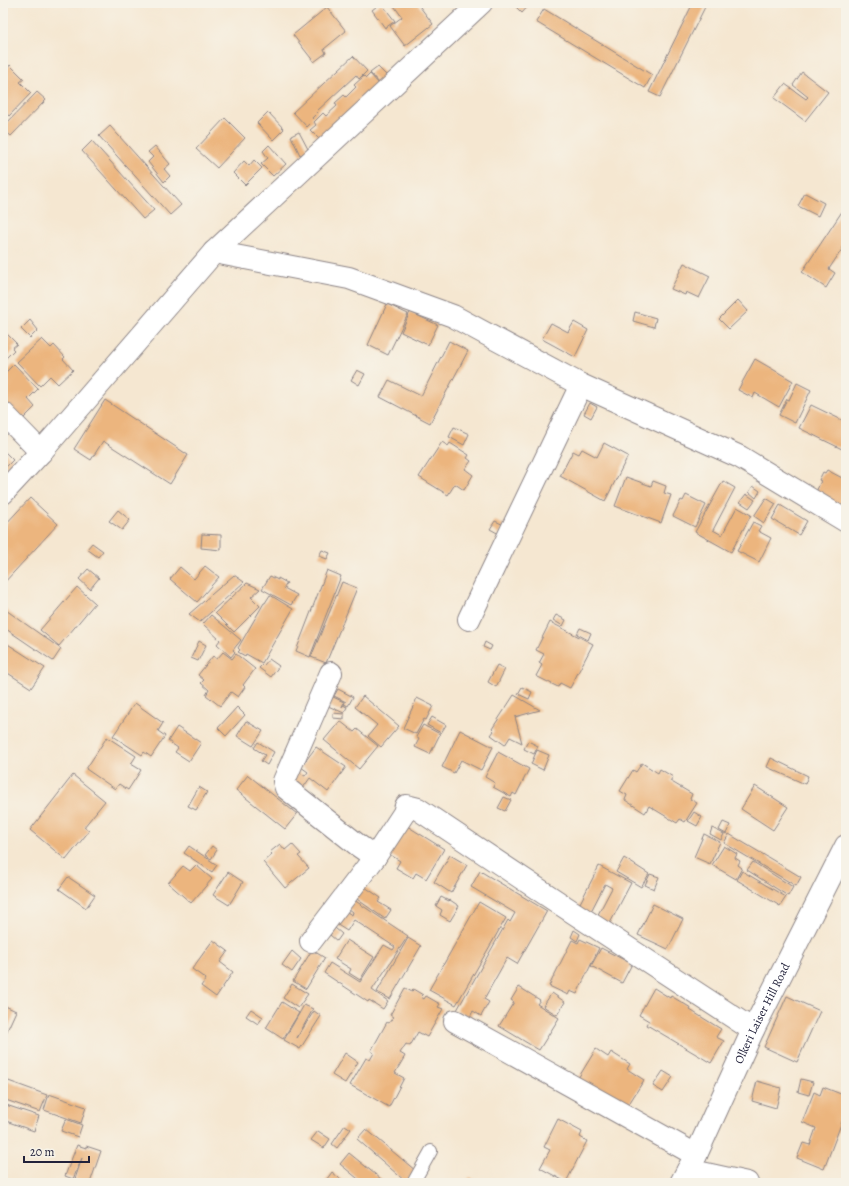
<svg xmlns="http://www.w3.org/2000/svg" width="849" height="1186" font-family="Alegreya,serif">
<rect width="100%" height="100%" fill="#f7f3e8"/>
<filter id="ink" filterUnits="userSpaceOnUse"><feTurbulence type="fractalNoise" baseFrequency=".025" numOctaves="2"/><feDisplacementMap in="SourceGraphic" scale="8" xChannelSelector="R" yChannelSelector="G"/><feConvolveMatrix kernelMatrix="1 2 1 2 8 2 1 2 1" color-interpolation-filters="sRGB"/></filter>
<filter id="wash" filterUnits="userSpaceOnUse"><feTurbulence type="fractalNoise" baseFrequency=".012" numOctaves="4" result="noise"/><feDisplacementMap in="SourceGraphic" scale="16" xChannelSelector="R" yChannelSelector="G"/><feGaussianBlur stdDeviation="0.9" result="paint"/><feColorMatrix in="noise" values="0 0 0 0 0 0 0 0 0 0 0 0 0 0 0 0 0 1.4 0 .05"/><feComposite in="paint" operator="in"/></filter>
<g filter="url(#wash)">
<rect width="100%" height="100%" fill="#f5e7d1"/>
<g id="blocks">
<path fill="#ecb57e" d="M381 3 395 21 385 28 372 10Z
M392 3H417L433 24 405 46 390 26 402 17Z
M514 3H531L522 13 513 4Z
M693 3H707L660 97 649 92Z
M327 7 346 31 324 49 326 53 314 62 293 35Z
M544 9 652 75 645 88 536 22Z
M353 56 367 71 359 79 356 75 317 111 318 112 312 118 314 120 307 127 293 112Z
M3 65 7 69 10 65 24 79 20 82 31 93 9 116 3 110Z
M378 67 388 77 380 84 370 73Z
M802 72 828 92 805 121 774 98 785 84 806 99 808 97 793 85Z
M370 74 380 85 321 141 310 130 316 125 314 122 323 113 326 116 337 106 335 103 344 95 346 97 356 87 354 85 364 76 366 78Z
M37 92 46 100 11 136 3 129V127Z
M268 112 284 129 273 140 257 123Z
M225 118 245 138 217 168 196 149Z
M110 126 181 205 170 215 99 136Z
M299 132 309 151 300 155 291 136Z
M92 141 154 210 143 219 82 151Z
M269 145 286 164 273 176 261 164 268 158 263 151Z
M155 146 170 164 164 169 170 176 164 182 148 162 153 157 148 152Z
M254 160 262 168 245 185 233 173 244 161 249 166Z
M805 193 824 203 818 216 798 206Z
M845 207H846V243L829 269 835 273 826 288 802 272Z
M684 263 710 276 699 298 686 292 685 295 671 289Z
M738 300 748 311 729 329 719 319Z
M387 304 408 314 388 355 368 345Z
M410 312 438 325 428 345 401 332Z
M635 312 656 318 654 327 633 321Z
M30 320 38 330 30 338 21 329Z
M574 322 588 330 575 357 542 339 551 323 568 332Z
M3 330 17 344 12 348 14 350 3 361Z
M42 339 51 348 54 345 65 357 63 359 73 370 58 384 50 376 40 386 17 362Z
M449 341 468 351 430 423 380 397 389 380 421 396Z
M755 359 793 381 779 407 755 393 753 398 738 390Z
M14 364 38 389 28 399 35 407 21 421 3 403V375Z
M357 370 365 374 359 385 351 380Z
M797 383 811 390 795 423 779 415 787 399 789 400Z
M105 400 188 455 170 484 103 441 91 460 74 449Z
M590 403 597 407 591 418 584 414Z
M811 405 844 421 846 418V451L799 428Z
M454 427 469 434 464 445 449 437Z
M442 442 448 446 450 443 469 455 467 458 471 461 465 469 473 475 464 490 455 484 448 495 419 477Z
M604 443 628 456 605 501 560 476 573 451 579 454 582 449 597 457Z
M3 450 13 460 3 470Z
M827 470 846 480V510L815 494 821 481 819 480 823 472 825 473Z
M626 477 651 486 653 481 666 486 664 493 671 495 661 523 615 506Z
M723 481 735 488 713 530 722 535 737 507 751 515 731 552 695 532Z
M753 486 760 491 756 498 749 492Z
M746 494 755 500 749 508 740 502Z
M686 495 706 505 695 527 673 516 681 500 683 501Z
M30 498 58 524 3 584V527Z
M766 498 776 504 764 523 754 516Z
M780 505 807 521 799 535 772 519Z
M118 510 130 520 122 530 109 521Z
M495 521 504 525 499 534 490 529Z
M753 522 761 526 758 531 771 538 759 562 737 551Z
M202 534 221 535V550L201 548Z
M92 543 103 551 98 557 87 549Z
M322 550 330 553 327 559 319 556Z
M205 566 219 577 197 602 170 579 180 567 194 579Z
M88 569 99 578 90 589 79 579Z
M327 570 341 576 310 657 296 651Z
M234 575 244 582 200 622 189 614Z
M270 576 278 580V578L287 583 284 588 297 595 291 605 262 589Z
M342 582 357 588 326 663 311 657Z
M247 583 260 589 251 597 260 606 234 632 215 613Z
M77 587 95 603 59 646 40 630Z
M270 595 293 609 262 663 246 654 245 656 238 652 240 650 238 648 264 603H265Z
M3 608 61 649 53 661 3 627Z
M211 615 241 640 233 650 235 652 231 657 217 644 220 640 203 624Z
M556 615 566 620 563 626 553 620Z
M550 622 593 644 570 688 560 683 558 687 536 676 542 665 539 663 544 654 536 650Z
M580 628 591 633 588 640 577 634Z
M3 641 45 668 31 688 3 670Z
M199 641 206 645 198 661 191 658Z
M485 642 492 646 490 650 483 647Z
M223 652 232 659 236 654 255 669 243 685 245 687 238 697 231 692 220 706 206 695 209 690 201 683 204 680 198 675 213 656 217 659Z
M269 659 279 666 271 677 259 668 263 664 264 665Z
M497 665 505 669 496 687 488 682Z
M522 687 532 692 529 699 518 694Z
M338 689 353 697 348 706 344 704 346 702 334 696Z
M514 695 540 710 515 717 522 743 510 737 505 745 491 735 494 731 492 729Z
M363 696 399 726 381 747 368 736 377 725 355 707Z
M333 697 344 702 342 707 343 705 347 707 344 713 328 706Z
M417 698 433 706 426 720 424 719 416 734 403 728Z
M135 703 163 723 158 731 165 736 151 757 144 752 142 755 113 736Z
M237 707 245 715 226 736 218 728Z
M333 713 344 714V719L333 718Z
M432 717 446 725 441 733 427 725Z
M246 721 263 731 253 746 237 736Z
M340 721 354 732 357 729 378 746 359 769 324 740Z
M423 725 440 734 430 754 415 747 419 739 416 737Z
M177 727 201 743 189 761 175 752 178 748 168 741Z
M460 730 493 747 481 770 461 760 454 773 442 767Z
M107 737 136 756 131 764 141 770 128 790 119 784 115 789 86 769Z
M528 741 538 746 534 754 524 749Z
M258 742 274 752 267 765 261 761 265 755 254 748Z
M316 747 346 767 328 792 310 778 300 792 288 784 297 771 305 776 308 772 301 767Z
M537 750 549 755 543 770 531 764Z
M498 752 529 769 516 795 513 793 511 797 493 787 495 783 485 777Z
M771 758 808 776 805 784 767 767Z
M642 763 658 773 660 769 673 777 670 781 692 794 690 799 697 803 685 822 680 819 677 823 649 806 645 813 625 800 627 795 620 791 633 770 636 772Z
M73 775 105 801 84 827 89 831 66 860 30 830Z
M248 775 297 814 285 829 236 790Z
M755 786 788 807 773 830 741 809Z
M199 787 207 792 196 810 188 806Z
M504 797 511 800 505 811 498 808Z
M694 812 702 817 697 826 688 821Z
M723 822 730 825 726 834 719 830Z
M407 826 444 849 426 879 416 873 413 878 396 868 400 861 389 854Z
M712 828 724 834 721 840 710 834Z
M704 834 720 842 710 864 694 857Z
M729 834 801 877 796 886 724 843Z
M280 844 285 850 292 844 301 854 298 856 309 868 285 888 263 862 272 854 270 852Z
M189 846 217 865 212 872 184 853Z
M212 846 217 850 211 859 205 855Z
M724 846 737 854 735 858 740 861 738 865 742 868 736 879 712 865Z
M450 855 467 865 451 893 434 882Z
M624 858 649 874 641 887 616 872Z
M753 862 793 887 788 896 747 870Z
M196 865 212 879 191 903 168 883 183 866 190 871Z
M599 866 631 883 607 929 594 922 612 888 605 884 588 917 576 911Z
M480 871 547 911 517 964 507 958 484 999 489 1002 481 1016 473 1011 470 1017 457 1010 508 920 510 922 515 913 471 887Z
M742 871 786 897 780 906 737 880Z
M228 872 243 882 229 905 213 895Z
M650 874 659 877 654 889 645 885Z
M68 877 95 895 86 908 59 889Z
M362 885 381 898 378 902 391 910 385 919 354 897Z
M441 897 449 901 450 900 459 906 450 921 440 915 442 910 436 906Z
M354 900 408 936 372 990 388 1001 383 1009 369 1000 368 1002 324 973 330 963 360 982 384 945 393 950 395 947 354 920 347 931 336 924 345 911 352 915 353 912 348 908Z
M479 902 506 918 456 1005 429 990Z
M653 904 683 919 668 949 638 935Z
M335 928 342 934 337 941 330 935Z
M574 930 580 934 577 941 571 937Z
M408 938 421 946 390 999 377 992Z
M580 939 599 948 577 994 570 991 568 995 549 986 572 940 578 943Z
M213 940 228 951 220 962 233 972 216 997 201 986 206 979 192 969Z
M347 940 374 957 360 980 349 973 351 969 335 959Z
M601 948 632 964 622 983 591 966Z
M312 950 325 958 306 989 293 981Z
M292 951 301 959 292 972 282 965Z
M292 984 308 994 298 1008 283 998Z
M519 987 540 1000 537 1004 559 1018 539 1050 499 1026 514 1002 511 1000Z
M405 988 412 992 413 989 423 995 421 997 424 999 426 996 440 1004 438 1007 443 1009 427 1037 418 1032 410 1046 406 1044 400 1053 405 1056 395 1073 404 1078 389 1107 350 1085 366 1058 370 1060 374 1053 371 1051 387 1022 389 1023 393 1017 390 1015Z
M654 988 670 998 671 996 691 1008 690 1010 721 1029 716 1037 724 1041 711 1063 647 1025 649 1021 639 1015Z
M552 993 565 1002 557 1015 543 1006Z
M787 996 820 1011 797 1062 764 1047Z
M282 1002 299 1013 283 1039 266 1028Z
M3 1005 16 1011 6 1033 3 1032Z
M304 1005 313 1009 297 1038 314 1011 321 1016 300 1049 284 1040Z
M251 1009 263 1017 258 1024 246 1016Z
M596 1049 608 1057 611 1052 630 1064 627 1069 644 1080 625 1110 577 1080Z
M345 1053 358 1062 345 1083 332 1075Z
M663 1071 673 1077 663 1092 653 1086Z
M3 1079 47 1095 40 1112 3 1099Z
M801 1079 813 1082 809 1095 798 1092Z
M757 1081 781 1088 776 1108 752 1101Z
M823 1087 846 1096V1111L824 1169 797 1158 803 1143 810 1145 816 1128 802 1122 814 1092 820 1095Z
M49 1094 86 1107 81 1123 44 1110Z
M3 1104 39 1116 34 1131 3 1120Z
M66 1119 82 1125 78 1137 61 1131Z
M558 1119 582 1132 580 1137 587 1141 566 1182 540 1168 550 1150 544 1147Z
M345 1125 351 1129 337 1148 332 1144Z
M366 1129 416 1171 406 1182 357 1139Z
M318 1131 330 1139 324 1148 311 1140Z
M77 1145 86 1148V1146L101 1151 90 1183H86L75 1179 82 1158 73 1179 65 1176Z
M349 1153 386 1183H363L340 1164Z
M332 1172 345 1183H324Z
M470 1177 479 1183H466Z"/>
</g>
</g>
<g filter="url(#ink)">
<use href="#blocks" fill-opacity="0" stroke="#8c8486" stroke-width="1"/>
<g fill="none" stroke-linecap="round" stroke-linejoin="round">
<g stroke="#8c8486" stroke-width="14">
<path id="lane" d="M413 1183 431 1151"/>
</g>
<g stroke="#8c8486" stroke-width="24">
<g id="street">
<path d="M214 252 349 278 453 316 581 385 740 457 846 521"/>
<path d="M3 413 41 452"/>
<path d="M3 493 41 452 214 252 481 3"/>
<path d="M469 619 581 385"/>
<path d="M331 673 284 781 286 788 359 846 375 857 404 813 406 806 418 809 565 907 753 1030"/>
<path d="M311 941 375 857"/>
<path d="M455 1021 696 1155"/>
<path d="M688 1170 747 1183"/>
<path id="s1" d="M681 1183 696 1155 753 1030 846 846"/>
</g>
</g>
<use href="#lane" stroke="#fff" stroke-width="12"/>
<use href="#street" stroke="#fff" stroke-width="22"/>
</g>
</g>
<g text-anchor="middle" stroke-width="3.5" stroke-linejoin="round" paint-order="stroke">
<g font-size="12" fill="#22223b" stroke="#f7f3e8">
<text dy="4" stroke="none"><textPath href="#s1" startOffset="188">Olkeri Laiser Hill Road</textPath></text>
</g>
</g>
<rect width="849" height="1186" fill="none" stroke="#f7f3e8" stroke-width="16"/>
<path d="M24 1156v6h65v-6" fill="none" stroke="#22223b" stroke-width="2"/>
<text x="30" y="1156" font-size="12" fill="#22223b" stroke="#f7f3e8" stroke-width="3" paint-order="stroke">20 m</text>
</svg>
